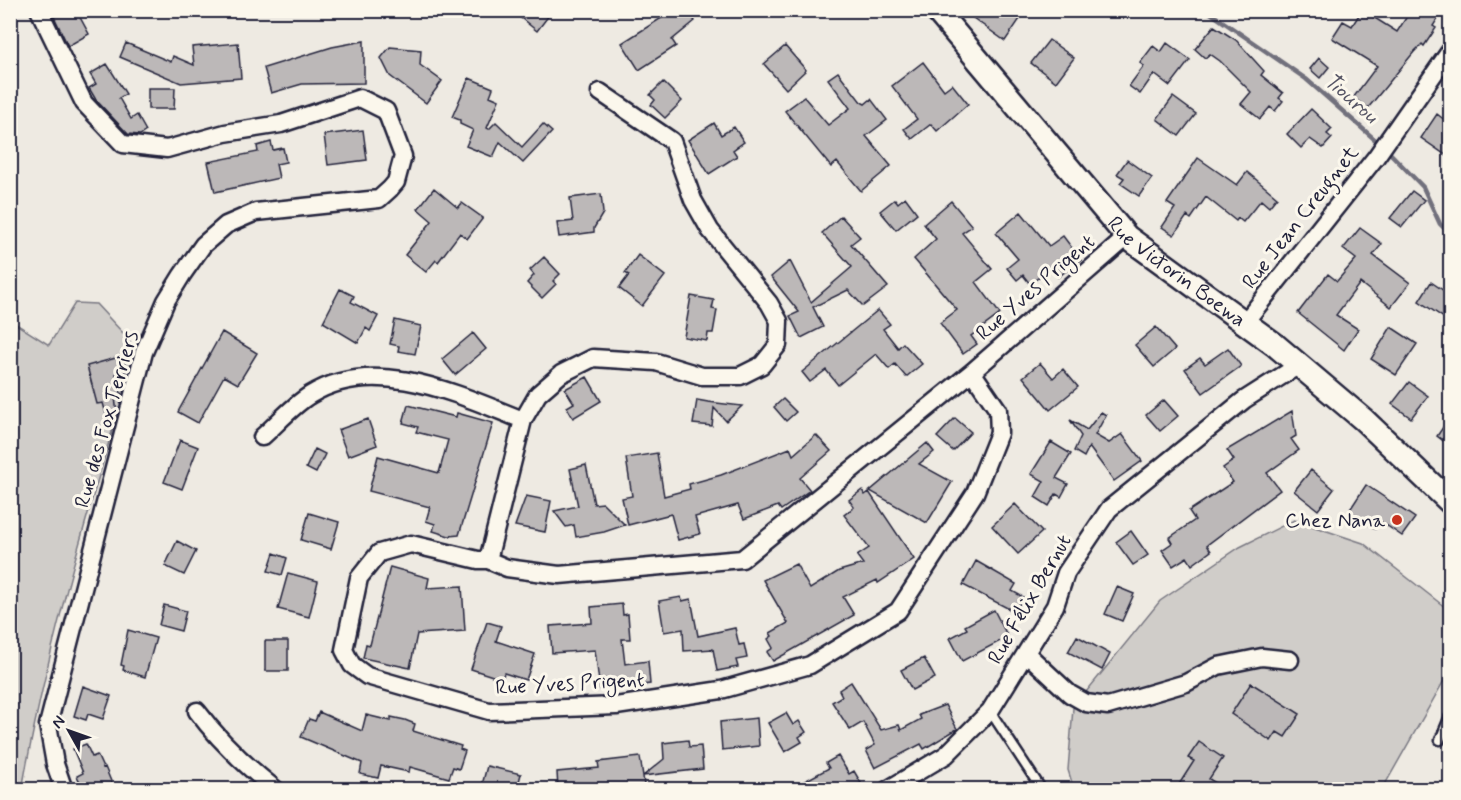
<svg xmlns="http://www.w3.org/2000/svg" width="1461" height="800" font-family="Mynerve,sans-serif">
<rect width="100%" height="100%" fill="#eeeae2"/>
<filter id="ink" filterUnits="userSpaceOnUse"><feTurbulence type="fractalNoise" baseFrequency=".0167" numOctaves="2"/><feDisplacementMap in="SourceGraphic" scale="12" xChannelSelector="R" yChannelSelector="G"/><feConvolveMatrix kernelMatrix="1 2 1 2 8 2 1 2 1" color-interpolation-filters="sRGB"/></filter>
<g filter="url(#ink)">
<path fill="#d0cdc9" stroke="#797882" stroke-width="1.5" d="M75 303 96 304 123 333 136 352C92 497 48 641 22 790L10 789V320L49 345Z
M1294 520 1363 543 1450 611V670L1383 788 1074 789 1068 770 1073 708 1160 601 1240 547Z"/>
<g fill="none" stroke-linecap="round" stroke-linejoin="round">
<path stroke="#716f7c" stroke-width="4.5" d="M1206 10 1306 79 1380 144
M1386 149 1423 187 1440 224 1450 234"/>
</g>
<path fill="#bcb8b8" stroke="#22223b" stroke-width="1.5" d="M51 10H76L89 34 68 46Z
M511 10H553L537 31Z
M674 10H686L695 21 672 40 676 46 639 70 622 43Z
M962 10H1026L1005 41Z
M1362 10 1397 32 1411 10H1433L1440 15 1433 26 1436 28 1424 46 1422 44 1414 52 1368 108 1353 98 1377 66 1332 38 1343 21 1352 26Z
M1214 26 1236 40 1264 71 1261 75 1283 93 1279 98 1283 101 1275 111 1270 107 1260 119 1241 104 1251 92 1220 61 1210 54 1205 58 1195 49Z
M1049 40 1074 58 1056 82 1031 63Z
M364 41V83L302 84 271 93 264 68 332 47Z
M126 43 171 62 173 56 194 65 192 47 238 43 241 78 181 83 120 57Z
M1167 43 1190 60 1170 86 1154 74 1140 94 1129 86 1144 66 1140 63 1153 46 1161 52Z
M785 46 806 70 786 89 764 64Z
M390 47 421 50 420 65 442 81 426 103 390 76 381 58Z
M1319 58 1329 67 1320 78 1310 69Z
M923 62 944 90 952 84 968 104 937 131 931 124 912 139 904 129 917 119 892 86Z
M107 64 126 94 119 98 131 119 137 115 146 131 140 135 128 134 96 100 89 88 96 84 90 74Z
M838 72 861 102 865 104 871 99 887 120 866 136 891 166 861 191 837 162 831 167 785 111 804 97 828 125 850 108 828 79Z
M469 78 493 88 490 96 499 100 487 128 489 129 496 122 522 147 543 124 552 132 523 163 500 142 493 157 466 146 473 130 460 124V120L452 117Z
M663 82 682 101 665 118 651 105 655 100 650 95Z
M148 88H175L174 109H148Z
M1173 97 1196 114 1179 136 1157 119Z
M1311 109 1332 129 1327 134 1332 138 1323 148 1310 139 1301 148 1287 134Z
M1437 114 1450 124V158L1421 138Z
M714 123 721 135 734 127 744 142 733 150 737 156 709 174 688 140Z
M363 130 367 160 328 165 324 135Z
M271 142 273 150 283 148 286 162 276 164 279 178 215 192 208 162 258 152 257 146Z
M1198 158 1237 185 1247 172 1277 197 1269 207 1261 200 1243 222 1238 218 1236 221 1206 197 1191 219 1187 216 1174 235 1162 227 1175 208 1167 203Z
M1127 160 1152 178 1139 196 1120 183 1124 178 1117 174Z
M434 188 458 208 462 203 483 218 467 239 460 233 438 262 436 260 426 272 405 255 432 221 418 209Z
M1412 191 1424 200 1402 227 1390 218Z
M601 194 603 213 594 228V232L559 237 557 223 573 221 570 198Z
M905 197 917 213 896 230 880 211 895 199 898 203Z
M951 201 972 226 962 233 992 269 976 282 1000 314 971 336 977 344 963 354 940 323 957 310 914 259 936 239 924 224Z
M1021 212 1049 246 1063 236 1081 260 1058 277 1051 268 1030 284 1023 275 1017 280 1007 268 1018 259 996 233Z
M841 216 860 237 851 244 888 287 863 306 848 290 813 307 823 327 801 338 790 316 799 312 771 277 790 261 811 302 852 267 822 233Z
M1360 228 1382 244 1373 255 1410 283 1391 307 1360 283 1336 315 1358 329 1344 350 1298 313 1328 274 1337 281 1356 259 1343 249Z
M638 255 665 276 642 306 619 288 629 275 625 273Z
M544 257 560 274 553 281 556 284 542 298 527 283 534 275 530 270Z
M1431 282 1450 295V322L1419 301Z
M340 289 354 296 351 302 378 316 370 331 366 328 358 343 323 322Z
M691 296 714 300 712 309 717 310 713 333H708L707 341 684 337Z
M878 310 890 324 883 329 898 348 903 343 922 364 906 377 895 364 889 369 876 354 838 385 826 370 810 382 802 372Z
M395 320 421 326 415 354 398 351 399 346 390 344Z
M1156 327 1175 349 1154 367 1135 345Z
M1391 327 1417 344 1396 375 1371 359Z
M222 332 257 353 238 384 224 376 198 423 178 412Z
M473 333 486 349 455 375 442 359Z
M1228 348 1241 366 1203 393 1185 369 1200 358 1205 364Z
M123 356 126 372 116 374 122 396 115 397 117 414 107 417 103 403 97 404 87 366Z
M1040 363 1053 378 1063 369 1078 387 1050 410 1023 377Z
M587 377 601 401 573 418 567 407 574 403 565 389Z
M1409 382 1428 396 1411 418 1392 404Z
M783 399 796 412 786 421 774 407Z
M697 400 708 402 742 406 726 421 714 408 712 426 693 424Z
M1164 400 1178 416 1160 431 1146 415Z
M408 405 456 417 457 413 493 423 459 535 449 536 433 531 435 524 426 521 430 507 369 491 378 456 439 473 448 440 416 432 418 427 403 423Z
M1292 411 1296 436 1291 439 1299 450 1267 473 1280 490 1207 545 1211 551 1192 565 1187 557 1173 566 1162 550 1172 543 1169 538 1195 520 1189 511 1233 482 1223 468 1234 460 1227 450Z
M1101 412 1106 415 1095 435 1109 443 1122 434 1142 461 1114 481 1089 447 1084 457 1074 451 1081 436 1070 420 1087 430Z
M1450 417V446L1437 436Z
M955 418 971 432 953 451 937 437Z
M368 419 377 445 348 456 338 430Z
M816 435 831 451 800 478 810 490 781 510 778 506 744 519 738 505 695 517 700 534 678 540 671 514 628 525 622 498 632 496 626 458 657 453 664 496 690 489 689 484 721 475 790 448 793 455Z
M180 440 198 447 182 489 164 482Z
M1051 442 1071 454 1056 478 1068 484 1061 497 1056 494 1049 506 1035 497 1044 481 1031 474Z
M927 443 934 452 919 464 952 482 927 523 870 491Z
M315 449 325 454 316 473 306 468Z
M586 465 594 504 603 503 625 525 604 532 576 537 574 525 566 527 554 511 578 506 570 469Z
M1311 470 1334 489 1318 510 1294 491Z
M1366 485 1415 518 1402 536 1380 521 1375 529 1349 511Z
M862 490 865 495 869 492 914 559 878 583 877 580 843 597 854 615 773 661 767 652 773 648 768 639 772 636 770 633 788 623 763 580 796 564 810 589 839 571 863 564 857 556 869 548 844 515 854 507 849 500Z
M526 496 551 501 545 532 515 526Z
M1015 504 1042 532 1018 554 992 526Z
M309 513 339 522 331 549 301 540Z
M1131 531 1148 555 1133 565 1116 542Z
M177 541 196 551 184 575 165 566Z
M274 553 287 558 282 575 268 571Z
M976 561 1016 584 1012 591 1023 597 1015 612 963 585Z
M390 567 429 578 427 588 462 586 465 631 417 634 410 668 363 658 366 644 370 645Z
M288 573 318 581 309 617 278 609Z
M1117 587 1134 594 1122 621 1105 614Z
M681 597 682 601 691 599 698 636 735 628 739 645 744 644 747 658 736 660 738 667 717 671 713 649 684 651 683 629 664 632 659 601Z
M622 604 623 615 628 614 630 639H622L625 664 648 661 650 684 600 690 595 650 552 653 550 626 592 623 591 607Z
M164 605 186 611 181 631 159 625Z
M994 610 1008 637 962 661 950 638 967 629 965 626Z
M487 622 501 626 496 641 535 654 526 680 504 673 502 679 471 669Z
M128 630 156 638 145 677 123 670 124 666 121 665Z
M1077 636 1110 654 1102 670 1068 652Z
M265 641H288V671H265Z
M924 658 935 678 912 690 901 670Z
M851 682 881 730 899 725 901 730 921 719 919 715 945 705 957 729 924 749 921 744 875 768 866 750 875 745 863 722 850 730 832 702 842 696 839 690Z
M1251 683 1300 714 1285 737 1277 732 1271 741 1231 714Z
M83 686 111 696 103 719 88 714 86 720 74 716Z
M319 712 362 731 366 715 391 721V717L405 720 415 724 413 731 461 746 460 749 465 751 459 769 453 767 449 778 410 767 409 772 381 766 378 778 360 774 362 763 301 737 309 719 315 721Z
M786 713 793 725 799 721 806 732 799 737 802 742 785 752 768 723Z
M757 718 759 746 722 750 720 722Z
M688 740 689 747 701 746 703 769 643 776 644 785 613 789H558L557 772 599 768 598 762 640 757 643 776 664 759 663 743Z
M1199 742 1223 758 1209 779 1226 789H1176L1194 761 1188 758Z
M86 744 92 757 97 755 103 768 105 767 113 786 105 789H74L80 782 77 776 83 773 73 749Z
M838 756 849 774 854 771 861 783 850 789H790L829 768 826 763Z
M487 766 521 774 517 789H481Z"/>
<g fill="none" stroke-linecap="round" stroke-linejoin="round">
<g stroke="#22223b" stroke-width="13">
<path id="lane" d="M990 711 1042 790
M1440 740 1450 716"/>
</g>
<g stroke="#22223b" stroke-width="21">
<path id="street" d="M39 10 84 103 123 144 167 149 225 133 281 124 360 98 386 111 403 156 396 182 390 189 379 199 256 212 226 225 203 245 182 275 166 301 144 352 48 725 55 764 64 790
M1245 322 1376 157 1450 51
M972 372 998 410 999 433 975 493 898 611 810 665 721 690 616 706 489 711 367 676 352 665 344 650 359 578 379 553 411 544 478 560H488L507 568 559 575 742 559 972 372 1127 237
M262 437C277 424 292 406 310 395 375 354 459 395 523 420
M488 560 523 420 538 394 561 374 593 358 656 362 702 376H740L762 365 778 345 779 321 769 303 710 230 693 200 672 141 600 92
M1026 653 1070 694 1086 703 1108 706 1186 683 1218 666 1262 657 1290 660
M197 711C220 742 246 766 276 790
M887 790 946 755 990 711 1055 606 1066 573 1109 509 1244 400 1299 365"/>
</g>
<g stroke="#22223b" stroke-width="27">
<g id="secondary">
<path id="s1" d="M936 10 1127 237 1274 344 1364 420 1450 502"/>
</g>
</g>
<use href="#lane" stroke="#fbf7ec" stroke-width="8"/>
<use href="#street" stroke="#fbf7ec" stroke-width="16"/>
<use href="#secondary" stroke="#fbf7ec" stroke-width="22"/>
</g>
</g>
<circle fill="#c8321e" stroke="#fbf7ec" stroke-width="2" cx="1397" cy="520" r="6"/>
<g text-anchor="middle" stroke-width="6" stroke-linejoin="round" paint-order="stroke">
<g font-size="21" fill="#22223b" stroke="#fbf7ec">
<text transform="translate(1300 217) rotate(-52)" y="7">Rue Jean Creugnet</text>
<text dy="7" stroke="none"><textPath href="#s1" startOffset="357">Rue Victorin Boewa</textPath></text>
<text transform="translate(1035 287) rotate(-41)" y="7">Rue Yves Prigent</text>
<text transform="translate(106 419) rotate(-74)" y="7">Rue des Fox Terriers</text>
<text transform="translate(1029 599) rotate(-60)" y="7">Rue Félix Bernut</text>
<text transform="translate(570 683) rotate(-3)" y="7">Rue Yves Prigent</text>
</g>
<g font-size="21" fill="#22223b" stroke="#fbf7ec" text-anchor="end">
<text x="1385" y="527">Chez Nana</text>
</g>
<g font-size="22" font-style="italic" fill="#575666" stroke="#fbf7ec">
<text transform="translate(1352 97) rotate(41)" y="8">Tiourou</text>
</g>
</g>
<rect width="1461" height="800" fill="none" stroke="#fbf7ec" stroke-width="36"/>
<rect x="18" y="18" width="1425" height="764" fill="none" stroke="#22223b" stroke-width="2" filter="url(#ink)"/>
<g transform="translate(69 731) rotate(310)" stroke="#fbf7ec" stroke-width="4.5" paint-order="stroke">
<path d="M0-4.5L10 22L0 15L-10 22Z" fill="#22223b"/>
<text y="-9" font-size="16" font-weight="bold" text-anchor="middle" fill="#22223b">N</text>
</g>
</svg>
